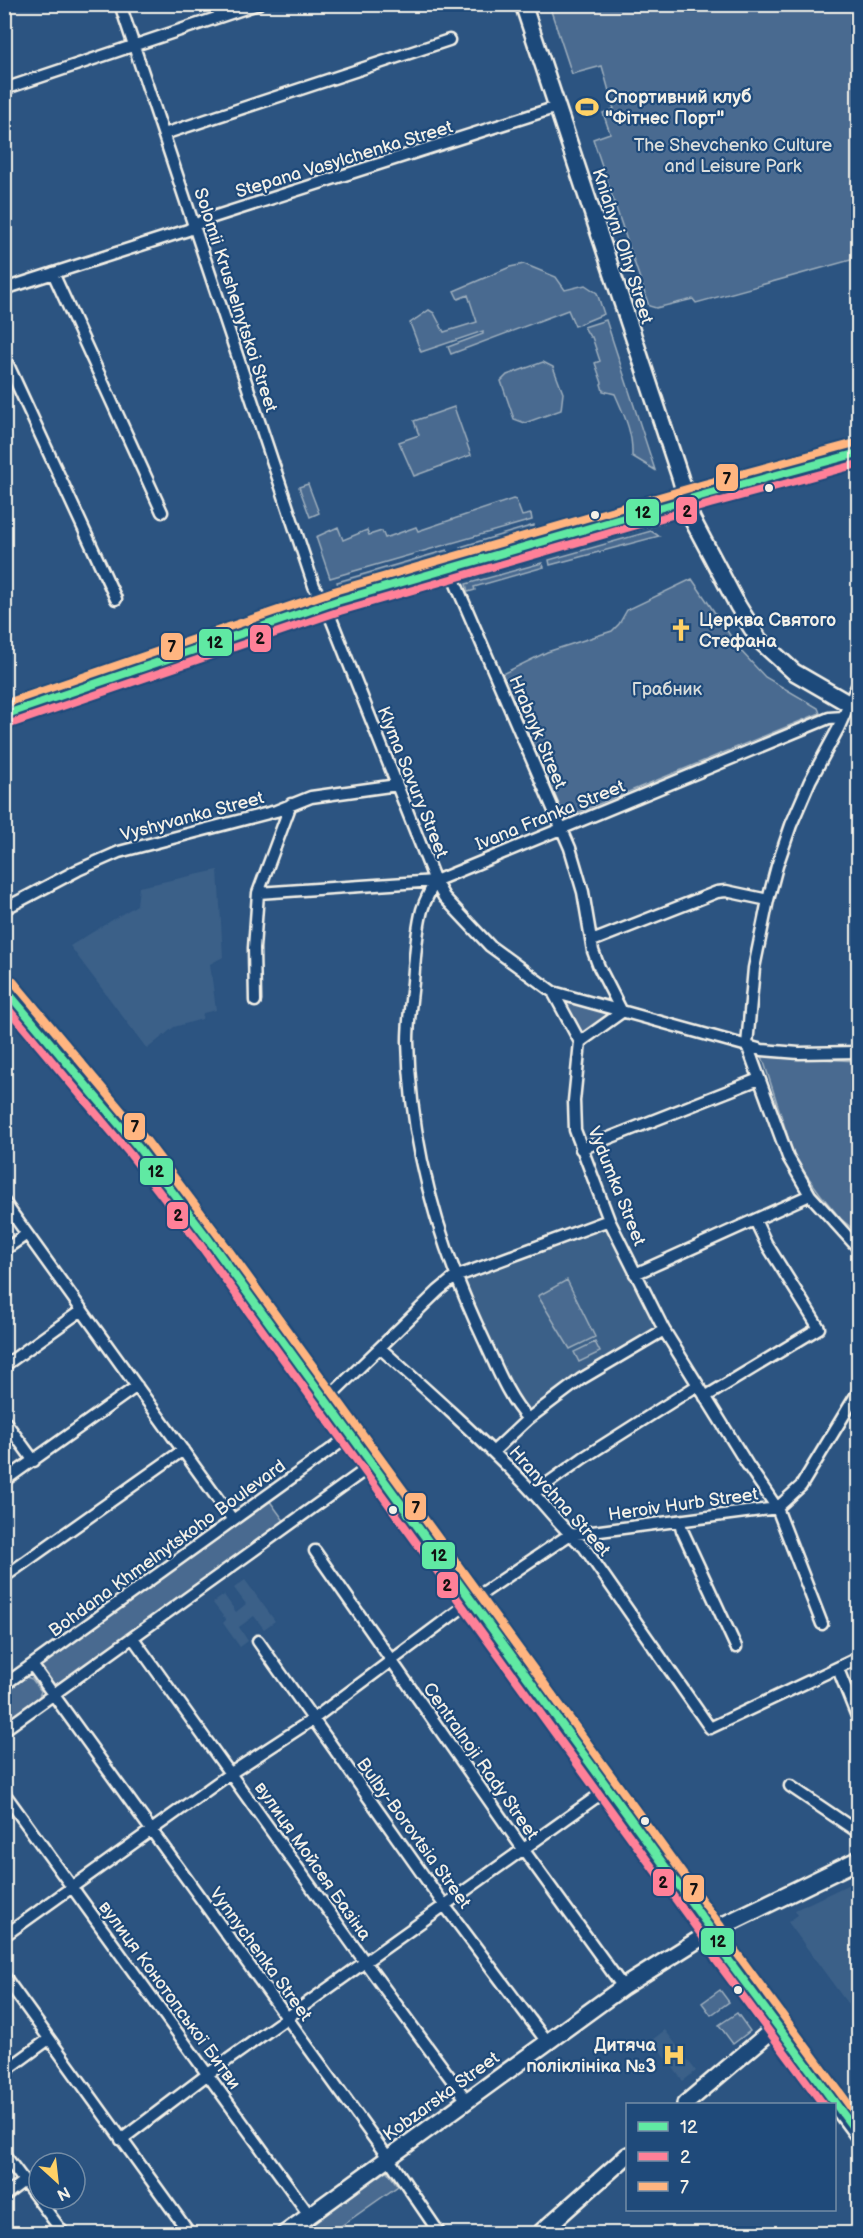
<svg xmlns="http://www.w3.org/2000/svg" width="863" height="2238" font-family="'Balsamiq Sans',sans-serif">
<rect width="100%" height="100%" fill="#2c5481"/>
<filter id="ink" filterUnits="userSpaceOnUse"><feTurbulence type="fractalNoise" baseFrequency=".0167" numOctaves="2"/><feDisplacementMap in="SourceGraphic" scale="12" xChannelSelector="R" yChannelSelector="G"/><feConvolveMatrix kernelMatrix="1 2 1 2 8 2 1 2 1" color-interpolation-filters="sRGB"/></filter>
<g filter="url(#ink)">
<path fill="#3b6088" d="M218 870 223 957 210 964 216 1010 203 1013 202 1019 174 1027 147 1049 70 946 137 905 139 887Z
M609 1220 664 1330 528 1419 455 1277Z
M245 1580 275 1621 264 1629 254 1616 239 1627 248 1641 240 1647 223 1623 226 1620 213 1603 224 1595 236 1612 246 1604 234 1588Z
M858 1880V2018L788 1922 798 1915 795 1910Z
M665 2030 696 2071 683 2081 652 2040Z"/>
<path fill="#496b90" stroke="#9eaebc" stroke-width="1.5" d="M549 5H858V258L696 303 693 299 656 308 649 306 593 139 610 133 603 113 614 109 602 66 572 74Z
M524 264 556 277 565 290 585 285 597 293 604 314 575 326 568 310 451 354 448 347 483 334V331L421 352 410 323 429 310 434 313 444 332 477 322 468 295 458 299 454 291 510 267Z
M606 320 655 470 632 456C633 432 624 415 615 394L603 391 601 384 602 383 595 363 600 361 592 337H590L584 327Z
M543 362 553 367 563 393 561 410 525 423 514 419 501 381 507 375Z
M454 407 471 455 414 476 399 442 419 435 414 421Z
M308 484 319 513 310 517 299 487Z
M513 499 516 500 522 516 531 514 532 520 330 578 316 537 338 527 343 540 367 530 369 535 382 531 385 538 416 527 418 531Z
M663 519 664 523 548 555 546 551Z
M534 525V532L528 535 462 554 460 547Z
M651 531 659 536 550 565 549 560Z
M447 550 449 558 339 590 337 582Z
M540 553 541 557 463 579 462 575Z
M542 563 544 567 474 587 475 590 468 592 466 584Z
M692 579 740 650 765 677 818 708 820 713 565 818 502 674 547 652 612 631 619 624 627 610Z
M565 1001 607 1013 608 1017 581 1035Z
M762 1056 858 1061V1233L841 1219 821 1195 795 1159Z
M567 1280 595 1337 570 1349 538 1296Z
M595 1342 600 1352 579 1362 574 1352Z
M269 1500 285 1522 55 1687 39 1666Z
M26 1677 32 1679 41 1691 39 1697 5 1722V1693Z
M720 1990 729 2002 711 2015 702 2003Z
M737 2013 750 2031 733 2044 719 2025Z
M387 2171 398 2186 331 2233H299Z"/>
<g fill="none" stroke-linecap="round" stroke-linejoin="round">
<g stroke="#f4f1e8" stroke-width="15">
<path id="street" d="M120 4 314 586 332 621 435 881 444 897 490 946 553 992 580 1042 574 1101 575 1130 609 1220 664 1330 747 1464 777 1508 822 1624
M4 89 258 4
M164 134 449 40
M53 273 162 512
M4 289 188 230 204 220 557 107
M4 356 116 599
M449 568 570 848 583 892 593 951 599 967 622 1012
M858 684 838 729 810 781 791 825 777 866 768 900 754 968 747 1045 788 1157 810 1195 858 1248
M435 881C431 890 425 900 422 910 416 933 415 958 413 982 411 1002 408 1021 408 1041 410 1145 439 1246 484 1340 496 1366 508 1398 528 1419
M258 893 435 881 829 718 843 717
M4 909 78 870 119 852 276 811 311 797 397 785
M592 941 717 892 726 891 768 900
M553 992 762 1050 799 1053 858 1052
M255 1001 254 948 258 893 291 804
M580 1042 622 1012
M581 1149 759 1079
M4 1202 233 1520
M4 1250 27 1234
M635 1274 810 1195
M380 1348C428 1391 476 1434 521 1480 543 1502 560 1527 584 1547L710 1728 858 1658
M4 1366 82 1310
M705 1397 819 1328 766 1243 755 1220
M326 1400 438 1291 455 1277 609 1220
M4 1420 34 1461
M493 1452 528 1419 581 1379 664 1330
M4 1481 137 1386
M534 1493 583 1458 698 1385
M680 1522 682 1530 736 1647
M315 1551 523 1849 623 1987
M4 1577 183 1450
M133 1638 365 1962 468 2102
M258 1641 445 1906 547 2042
M32 1665 389 2159 440 2234
M838 1669 858 1719
M4 1685 351 1435
M4 1730 372 1465
M790 1786 858 1832
M4 1793 310 2216
M4 1936 231 1773 312 1720 471 1601 569 1535 777 1508 801 1486 858 1392
M4 1976 190 2234
M4 2072 49 2039
M121 2140 208 2074 609 1788
M4 2154 64 2234
M4 2196 24 2181"/>
</g>
<g stroke="#f4f1e8" stroke-width="20">
<path id="secondary" d="M523 4 680 477 692 519 738 606 759 640 794 672 858 709
M685 2104 777 2026
M284 2234 623 1987 712 1931
M539 2234 628 2155"/>
</g>
<g stroke="#f4f1e8" stroke-width="21">
<path id="primary" d="M4 715 337 601 707 494 858 453
M4 987 138 1147 209 1240 712 1931 724 1954 858 2134
M712 1931 858 1860"/>
</g>
<use href="#street" stroke="#1f4a7a" stroke-width="10"/>
<use href="#secondary" stroke="#1f4a7a" stroke-width="15"/>
<use href="#primary" stroke="#1f4a7a" stroke-width="16"/>
<g stroke="#1f4a7a" stroke-width="12">
<path id="bus-1" d="M4 715 337 601 707 494 858 453
M4 988 138 1147 209 1240 712 1931 724 1954 858 2134"/>
</g>
<g stroke="#1f4a7a" stroke-width="12">
<path id="bus-2" d="M7 725 340 611 710 504 858 464
M4 1004 130 1154 201 1246 703 1937 716 1960 823 2104"/>
</g>
<g stroke="#1f4a7a" stroke-width="12">
<path id="bus-3" d="M4 704 334 591 704 484 855 443
M12 980 146 1140 217 1234 720 1925 733 1948 858 2117"/>
</g>
<use href="#bus-1" stroke="#60e9a3" stroke-width="8"/>
<use href="#bus-2" stroke="#ff8098" stroke-width="8"/>
<use href="#bus-3" stroke="#ffb580" stroke-width="8"/>
</g>
</g>
<defs>
<g id="stadium-bare" transform="scale(1.8)"><path d="M0-5a6.5 5 0 1 0 0 10a6.5 5 0 1 0 0-10ZM-3.5-1.8h7v3.6h-7Z" fill="#ffd166" stroke="#1f4a7a" stroke-width="2.5" paint-order="stroke"/></g>
<g id="church-bare" transform="scale(1.8)"><path d="M-1.2-6h2.4v3.5h3.3v2.4h-3.3V6h-2.4V-.1h-3.3v-2.4h3.3Z" fill="#ffd166" stroke="#1f4a7a" stroke-width="2.5" paint-order="stroke"/></g>
<g id="hospital-bare" transform="scale(1.8)"><path d="M-5-5h3v3.5h4V-5h3V5h-3V1.5h-4V5h-3Z" fill="#ffd166" stroke="#1f4a7a" stroke-width="2.5" paint-order="stroke"/></g>
</defs>
<g fill-rule="evenodd">
<use href="#stadium-bare" x="587" y="107"/>
<use href="#church-bare" x="681" y="630"/>
<use href="#hospital-bare" x="674" y="2055"/>
</g>
<g fill="#f4f1e8" stroke="#1f4a7a" stroke-width="2">
<circle cx="769" cy="488" r="5"/>
<circle cx="595" cy="515" r="5"/>
<circle cx="393" cy="1510" r="5"/>
<circle cx="645" cy="1821" r="5"/>
<circle cx="738" cy="1990" r="5"/>
</g>
<g text-anchor="middle" stroke-width="4.5" stroke-linejoin="round" paint-order="stroke">
<g font-size="18" font-weight="bold" fill="#f4f1e8" stroke="#1f4a7a" text-anchor="start">
<text x="605" y="103">Спортивний клуб<tspan x="605" dy="21">"Фітнес Порт"</tspan></text>
<text x="699" y="626">Церква Святого<tspan x="699" dy="21">Стефана</tspan></text>
<text x="656" y="2051" text-anchor="end">Дитяча<tspan x="656" dy="21">поліклініка №3</tspan></text>
</g>
<g font-size="18" fill="#dadddb" stroke="#1f4a7a">
<text x="733" y="151">The Shevchenko Culture<tspan x="733" dy="21">and Leisure Park</tspan></text>
<text x="667" y="695">Грабник</text>
</g>
<g font-size="18" fill="#f4f1e8" stroke="#1f4a7a">
<text transform="translate(344 159) rotate(-17)" y="6">Stepana Vasylchenka Street</text>
<text transform="translate(623 246) rotate(72)" y="6">Kniahyni Olhy Street</text>
<text transform="translate(236 300) rotate(72)" y="6">Solomii Krushelnytskoi Street</text>
<text transform="translate(538 732) rotate(67)" y="6">Hrabnyk Street</text>
<text transform="translate(413 782) rotate(68)" y="6">Klyma Savury Street</text>
<text transform="translate(550 815) rotate(-22)" y="6">Ivana Franka Street</text>
<text transform="translate(192 816) rotate(-15)" y="6">Vyshyvanka Street</text>
<text transform="translate(617 1186) rotate(68)" y="6">Vydumka Street</text>
<text transform="translate(560 1501) rotate(48)" y="6">Hranychna Street</text>
<text transform="translate(683 1504) rotate(-8)" y="6">Heroiv Hurb Street</text>
<text transform="translate(167 1548) rotate(-36)" y="6">Bohdana Khmelnytskoho Boulevard</text>
<text transform="translate(481 1761) rotate(55)" y="6">Centralnoji Rady Street</text>
<text transform="translate(414 1833) rotate(54)" y="6">Bulby-Borovtsia Street</text>
<text transform="translate(313 1861) rotate(55)" y="6">вулиця Мойсея Базіна</text>
<text transform="translate(261 1954) rotate(54)" y="6">Vynnychenka Street</text>
<text transform="translate(170 1995) rotate(54)" y="6">вулиця Конотопської Битви</text>
<text transform="translate(441 2096) rotate(-36)" y="6">Kobzarska Street</text>
</g>
</g>
<g stroke="#1f4a7a" stroke-width="2">
<rect x="715" y="463" width="24" height="29" rx="6" fill="#ffb580"/>
<rect x="675" y="496" width="23" height="29" rx="6" fill="#ff8098"/>
<rect x="625" y="498" width="35" height="29" rx="6" fill="#60e9a3"/>
<rect x="249" y="624" width="23" height="29" rx="6" fill="#ff8098"/>
<rect x="198" y="628" width="35" height="29" rx="6" fill="#60e9a3"/>
<rect x="160" y="632" width="24" height="29" rx="6" fill="#ffb580"/>
<rect x="123" y="1112" width="23" height="29" rx="6" fill="#ffb580"/>
<rect x="139" y="1157" width="35" height="29" rx="6" fill="#60e9a3"/>
<rect x="166" y="1201" width="23" height="29" rx="6" fill="#ff8098"/>
<rect x="404" y="1492" width="23" height="29" rx="6" fill="#ffb580"/>
<rect x="421" y="1541" width="35" height="29" rx="6" fill="#60e9a3"/>
<rect x="436" y="1571" width="23" height="28" rx="6" fill="#ff8098"/>
<rect x="652" y="1868" width="23" height="29" rx="6" fill="#ff8098"/>
<rect x="682" y="1874" width="23" height="29" rx="6" fill="#ffb580"/>
<rect x="700" y="1927" width="35" height="29" rx="6" fill="#60e9a3"/>
</g>
<g font-size="16" text-anchor="middle" font-weight="bold" fill="#111">
<text x="727" y="484">7</text>
<text x="687" y="517">2</text>
<text x="643" y="518">12</text>
<text x="260" y="644">2</text>
<text x="215" y="648">12</text>
<text x="172" y="652">7</text>
<text x="135" y="1132">7</text>
<text x="156" y="1177">12</text>
<text x="178" y="1221">2</text>
<text x="416" y="1513">7</text>
<text x="439" y="1561">12</text>
<text x="447" y="1591">2</text>
<text x="663" y="1888">2</text>
<text x="694" y="1895">7</text>
<text x="718" y="1947">12</text>
</g>
<rect width="863" height="2238" fill="none" stroke="#1f4a7a" stroke-width="24"/>
<rect x="12" y="12" width="839" height="2214" fill="none" stroke="#f4f1e8" stroke-width="2" filter="url(#ink)"/>
<rect x="626" y="2103" width="210" height="108" fill="#1f4a7a" stroke="#748da6" stroke-width="1.5"/>
<rect x="638" y="2122" width="30" height="9" fill="#60e9a3" stroke="#748da6" stroke-width="1.5"/>
<text x="680" y="2133" font-size="18" fill="#f4f1e8">12</text>
<rect x="638" y="2152" width="30" height="9" fill="#ff8098" stroke="#748da6" stroke-width="1.5"/>
<text x="680" y="2163" font-size="18" fill="#f4f1e8">2</text>
<rect x="638" y="2182" width="30" height="9" fill="#ffb580" stroke="#748da6" stroke-width="1.5"/>
<text x="680" y="2193" font-size="18" fill="#f4f1e8">7</text>
<g transform="translate(57 2181) rotate(153)"><circle r="28" fill="#1f4a7a" stroke="#748da6" stroke-width="1.5"/>
<path d="M0-4.5L10 22L0 15L-10 22Z" fill="#ffd166"/>
<text y="-9" font-size="16" font-weight="bold" text-anchor="middle" fill="#f4f1e8">N</text>
</g>
</svg>
